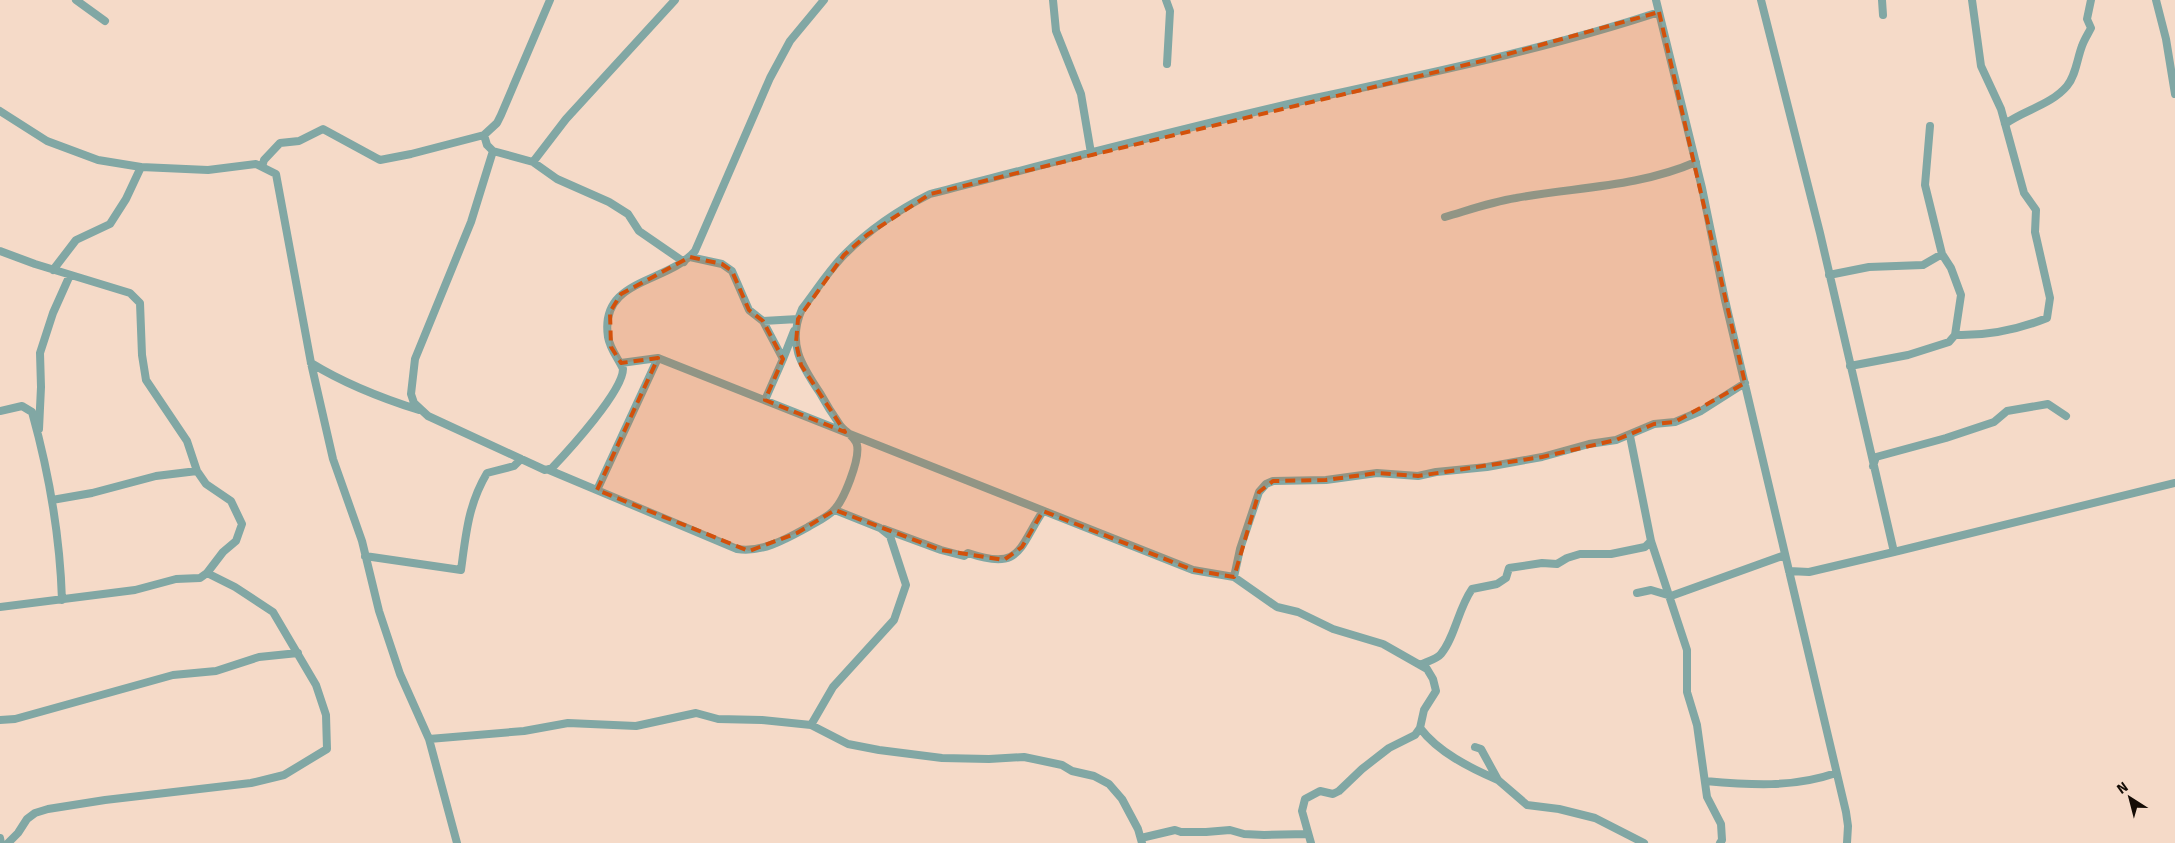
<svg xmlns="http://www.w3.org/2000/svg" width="2175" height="843" font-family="Signika,sans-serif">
<rect width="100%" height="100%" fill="#f5dac8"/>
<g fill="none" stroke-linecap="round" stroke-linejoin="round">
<path stroke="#81a7a4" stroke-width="8" d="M76 0 105 21
M675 0 566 119 533 162 493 151 471 222 415 359 411 394 414 403 428 416 545 470 552 468C569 450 623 391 623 369 618 358 610 349 608 337 599 278 667 284 695 251L770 78 790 41 824 0
M1053 0 1056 31 1081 94 1091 153
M1166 0 1170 11 1167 64
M1656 0 1702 188 1725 300 1846 812 1848 826 1847 843
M1761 0 1820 233 1894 552 1809 572 1789 571
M1882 0 1883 15
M2156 0 2166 39 2175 94
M0 111 47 141 98 160 141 167
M2005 124C2024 110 2051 105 2067 86 2076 75 2077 59 2082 46 2084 40 2088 34 2091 28L2087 19 2091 0
M493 151 487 145 484 135 497 123 501 115 550 0
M533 162 557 179 609 202 628 214 639 231 684 262
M262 167 264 160 280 143 299 141 323 129 380 160 411 154 484 135
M1445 217C1469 210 1491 202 1516 198 1576 187 1639 187 1696 162
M0 251 35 264 130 293 140 303 142 355 146 380 187 441 197 471 206 484 231 501 242 524 236 541 223 552 207 573 200 578 176 579 135 590 0 607
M690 257 722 264 732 271 749 310 763 321 783 359 765 400
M53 270 76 240 110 224 126 199 141 167 208 170 256 164 276 174 311 363 333 459 362 541 379 611 400 674 429 739 457 843
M1829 275 1869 267 1923 265 1942 254
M763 321 798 319
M1955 335C1987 336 2017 330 2047 318L2050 298 2035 232 2036 210 2024 193 2001 109 1981 66 1972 0
M783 359 794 331
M311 363C345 384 381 398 419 410
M621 363 658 358
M1850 366 1908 355 1949 342 1955 335 1961 295 1951 268 1942 254 1925 185 1930 126
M0 411 22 406 32 412C49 473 60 536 62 600
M39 429 41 387 40 353 53 313 70 275
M1630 436 1651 541 1687 650V692L1697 725 1707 797 1721 824 1722 840 1720 843
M1873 466 1876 457 1946 438 1994 422 2007 411 2048 404 2066 416
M549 470 737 549C762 553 786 539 808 527 816 522 826 518 833 511 844 501 860 459 857 445 855 436 845 432 840 425 833 415 826 404 820 393 801 365 787 343 802 309 816 291 829 270 845 254 869 230 900 209 930 194 1058 161 1186 127 1315 98 1430 73 1547 49 1659 12
M597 490 658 358 1193 570 1234 577 1277 607 1298 612 1333 629 1383 644 1427 669 1433 679 1436 691 1424 710 1420 728 1415 735 1389 748 1362 769 1339 791 1333 794 1320 791 1305 799 1302 811 1311 843
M52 500 92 493 156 476 197 471
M884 529 941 550 964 556 968 553C1021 571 1018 549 1043 511
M1894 552 2175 483
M365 556 461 570C466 534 468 505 487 473L514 466 521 459
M1234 577 1240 549 1259 492 1266 484 1273 481 1326 480 1377 473 1418 476 1436 472 1487 467 1542 457 1589 444 1616 440 1654 424 1675 422 1701 411 1745 383
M1637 593 1651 590 1671 596 1785 555
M1420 665C1426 662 1437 659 1441 654 1455 637 1458 609 1472 589L1497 584 1506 578 1509 568 1542 563 1557 564 1567 558 1580 554H1611L1645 547 1651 541
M0 720 15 719 173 675 216 671 259 657 298 653
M811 725 833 687 894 620 906 585 890 536 880 528 835 510
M1420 728C1438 752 1470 768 1498 780
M429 739 524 731 568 723 636 726 696 713 718 719 762 720 811 725 848 744 879 750 942 758 989 759 1024 757 1062 765 1072 771 1094 776 1109 784 1122 799 1138 829 1142 843
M1475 747 1481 749 1498 780 1527 805 1559 809 1595 818 1644 843
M1705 781C1750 785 1793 788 1836 773
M0 838 1 843
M1141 838 1175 830 1181 832H1206L1230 830 1244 834 1264 835 1308 834
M8 843 18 833 27 819 35 813 48 809 105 800 251 783 284 775 327 749 326 715 316 685 273 612 235 587 207 573"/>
</g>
<path fill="#d3510b" fill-opacity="0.2" stroke="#d3510b" stroke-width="4" stroke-dasharray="10 6" stroke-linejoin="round" d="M1659 12 1745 383 1675 422 1654 424 1616 440 1542 457 1418 476 1377 473 1326 480 1273 481 1259 492 1234 577 1193 570 1043 511 1022 547 1004 560 941 550 835 510 797 533 749 551 597 490 658 358 621 363 611 347 610 312 621 294 690 257 722 264 732 271 749 310 763 321 783 359 765 400 845 432 801 365 796 343 798 319 844 255 867 235 930 194 1490 59Z"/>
<g transform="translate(2130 798) rotate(324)" stroke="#f5dac8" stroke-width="4" paint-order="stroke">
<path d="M0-4L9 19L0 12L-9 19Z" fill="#140c06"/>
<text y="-8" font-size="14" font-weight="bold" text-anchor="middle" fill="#140c06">N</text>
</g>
</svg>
